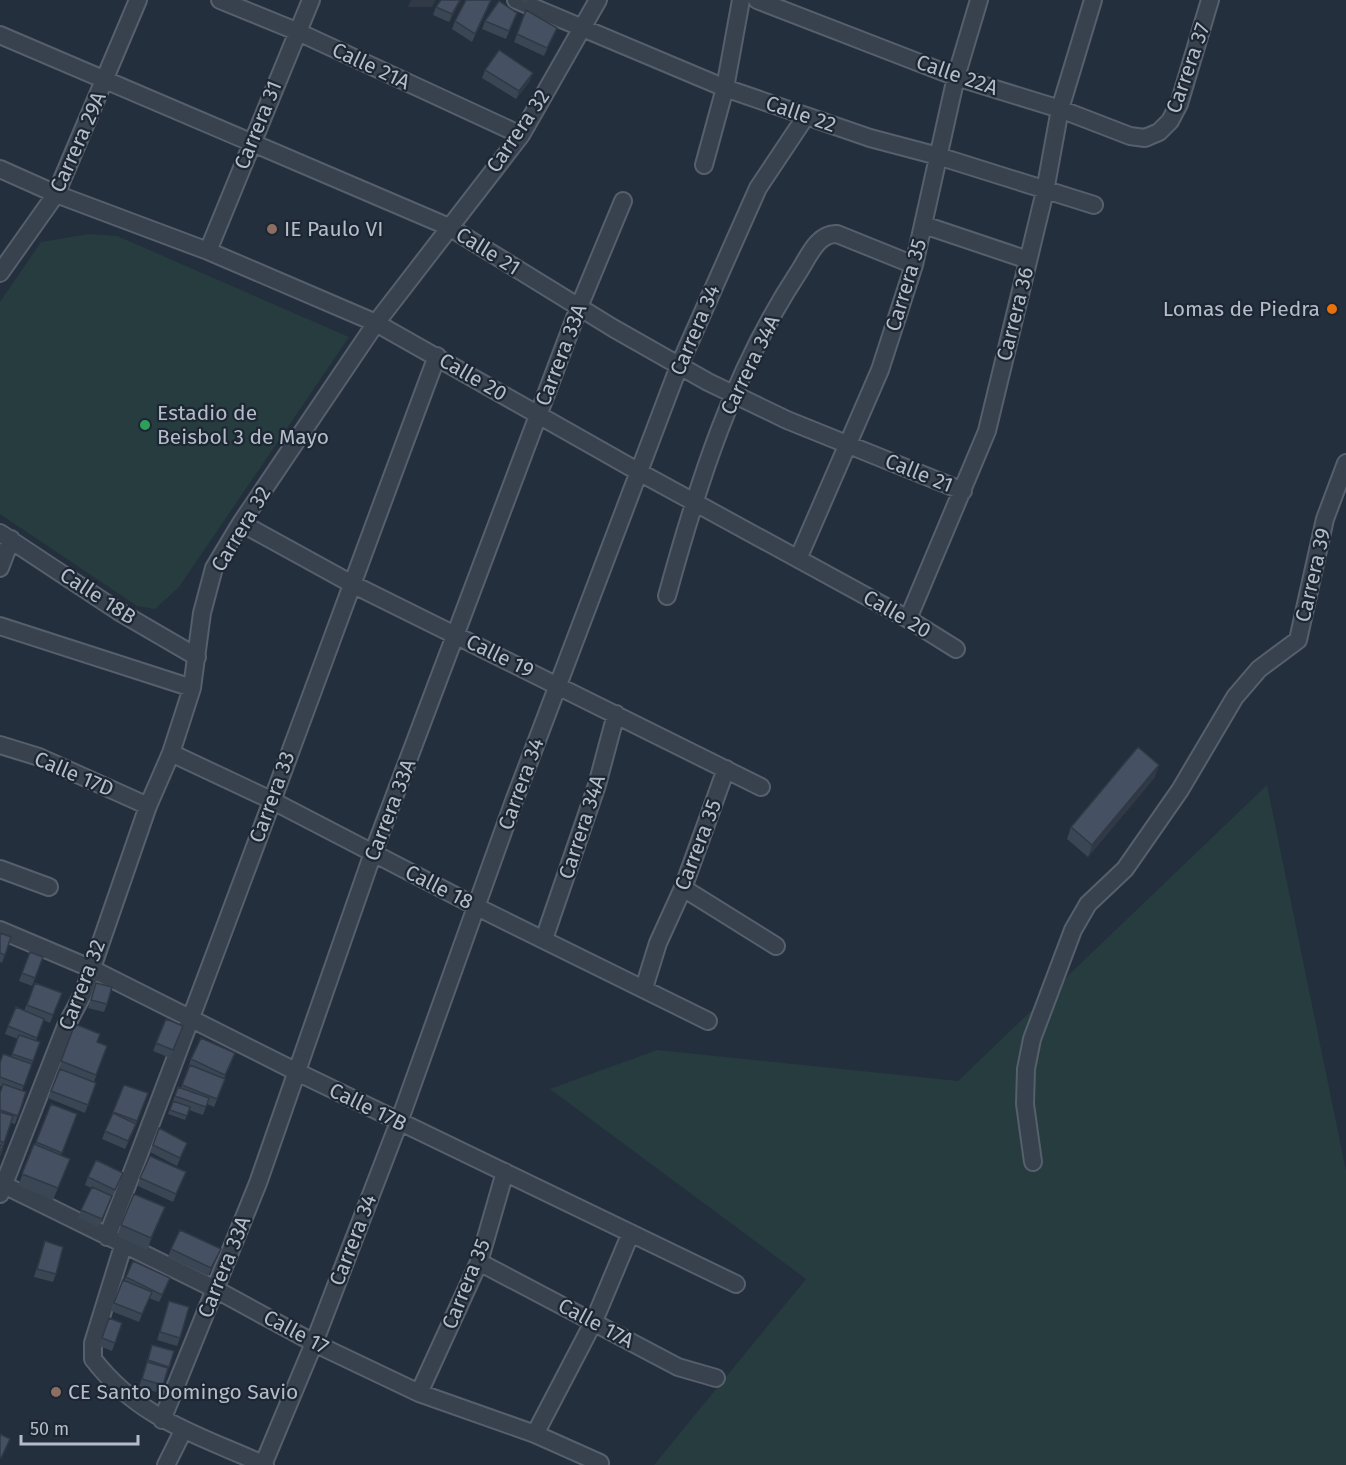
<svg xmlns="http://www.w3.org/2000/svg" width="1346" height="1465" font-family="'Fira Sans',sans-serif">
<rect width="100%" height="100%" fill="#242f3e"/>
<path fill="#263c3f" d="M89 234 117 236 349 337 179 587 155 609 137 606 0 514V302L41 242Z
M1267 785 1346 1171V1465H654L806 1279 550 1089 657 1050 958 1081Z"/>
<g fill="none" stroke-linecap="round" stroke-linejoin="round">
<g stroke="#565f6c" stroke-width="20">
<path id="street" d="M220 0 296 31 521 135
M516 0 725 88 870 138 938 156 1094 205
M757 0 956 77 1060 109 1130 136 1145 138 1159 132 1170 121 1179 104 1210 0
M0 35 449 227 613 328 708 382 787 420 963 491
M704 165 725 88 741 0
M0 169 56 194 208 251 376 323 639 472 908 619 956 649
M924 225 1028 260
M208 251 311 0
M0 273 56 194 138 0
M241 523 352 584 761 787
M0 533 118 611 197 657
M798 559 880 370 914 265 956 77 979 0
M0 568 11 539
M667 596C698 483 733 372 798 273 808 258 817 233 837 234L914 265
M908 619 987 431 1045 191 1060 109 1093 0
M0 626 192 688
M0 745 39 757 148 806
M171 753 271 800 477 907 708 1021
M0 869 49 887
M683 888 776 946
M0 930 90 968 295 1071 736 1284
M544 939 597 785 616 714
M644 988 658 943 683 888 726 769
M1033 1162 1025 1104 1026 1069 1032 1039 1073 930 1088 904 1125 869 1180 790 1235 697 1259 669 1298 640 1325 519 1346 463
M0 1183 215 1289 314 1343 419 1393 535 1434 600 1463
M0 1194 66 1026 83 994 148 806 171 753 192 688 202 613 214 568 241 523 376 323 521 135 598 0
M107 1237C221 945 327 650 437 356
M123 1246 93 1343V1359C140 1420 199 1435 265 1465
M479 1262 678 1367 716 1378
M419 1393 479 1262 505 1172
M162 1420 258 1183 373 853 579 307 623 201
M535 1434 594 1321 630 1235
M166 1465 183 1431
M263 1465 314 1343 399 1122 514 801 679 366 758 188 806 116"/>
</g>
<use href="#street" stroke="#38414e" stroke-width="16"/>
</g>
<path fill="#3b4654" d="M461 0 449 22 433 15 436 7Z
M520 0H528L526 4Z
M488 8 472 42 452 29 455 21Z
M526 10 557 28 544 56 514 42Z
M517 13 506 39 482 29 485 21Z
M485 70 530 81 516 99 482 78Z
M1155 777 1088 857 1067 839 1071 827Z
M0 933 11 937 2 963 0 962Z
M43 957 32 986 19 981 22 973Z
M35 983 62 993 50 1023 44 1020 36 1041 40 1042 22 1091 26 1092 15 1124 11 1123 0 1156V1093L2 1087 0 1086V1063L11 1057 18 1039 5 1034 16 1007 24 1011Z
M96 983 107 1004 104 1012 88 1008Z
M166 1019 183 1026 170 1058 153 1051Z
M75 1024 97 1042 107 1046 94 1082 96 1083 85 1113 48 1098Z
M191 1059 232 1061 224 1079 225 1080 214 1107 207 1104 203 1115 189 1110 185 1120 168 1114 178 1087 181 1088Z
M124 1085 148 1093 133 1132 125 1149 102 1139Z
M51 1104 77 1114 61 1155 70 1159 53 1200 18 1186 34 1144 35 1145Z
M159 1128 187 1143 177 1166 150 1152Z
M186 1172 173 1202 138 1186 140 1178Z
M123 1173 99 1227 78 1218 91 1188 85 1185 88 1177Z
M165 1207 147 1250 117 1236 121 1225Z
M45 1241 56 1274 53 1282 34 1277Z
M171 1249 218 1257 208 1276 168 1257Z
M126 1277 167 1286 159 1302 149 1298 139 1322 111 1311 123 1280 124 1281Z
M169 1301 180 1338 177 1346 157 1340Z
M109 1318 122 1323 112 1351 99 1346Z
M152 1345 174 1351 160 1393 139 1387Z"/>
<path fill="#303945" d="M411 0H436L432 7H408Z
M460 0H461L449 22 452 14Z
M533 73 530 81 516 99 519 91Z
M1159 765 1155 777 1088 857 1092 845Z
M165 1207 160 1219 147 1250 151 1238Z"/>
<path fill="#455162" stroke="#303945" stroke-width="1.5" d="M441 0H460L452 14 436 7Z
M466 0H491L475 34 455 21Z
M499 1 517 13 509 31 485 21Z
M526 10 557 28 547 48 517 34Z
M499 50 533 73 519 91 485 70Z
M1138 747 1159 765 1092 845 1071 827Z
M0 933 11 937 5 955 0 953Z
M30 952 43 957 35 978 22 973Z
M35 983 62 993 53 1015 27 1005Z
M96 983 112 987 107 1004 91 1000Z
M16 1007 44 1019 37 1038 8 1026Z
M166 1019 183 1026 173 1050 156 1043Z
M75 1024 100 1034 97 1042 107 1046 96 1075 61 1061Z
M19 1035 40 1042 33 1061 12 1054Z
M201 1038 235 1053 225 1075 191 1059Z
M3 1054 32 1064 24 1086 0 1077V1063Z
M190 1065 225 1079 217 1099 182 1085Z
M60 1069 96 1083 88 1105 51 1091Z
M3 1084 26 1092 18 1116 0 1110V1093Z
M124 1085 148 1093 137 1121 113 1112Z
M178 1087 209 1098 206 1107 175 1096Z
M173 1101 190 1107 187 1116 170 1110Z
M51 1104 77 1114 62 1153 36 1142Z
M0 1112 13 1116 4 1143 0 1141Z
M113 1113 136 1124 128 1141 105 1131Z
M159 1128 187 1143 180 1158 153 1145Z
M34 1144 70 1159 58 1188 22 1174Z
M0 1145 3 1146 0 1156Z
M150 1156 186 1172 176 1194 140 1178Z
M96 1160 123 1173 115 1190 88 1177Z
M92 1187 112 1196 102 1219 81 1210Z
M134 1194 165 1207 151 1238 121 1225Z
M180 1230 221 1249 211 1268 171 1249Z
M45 1241 63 1247 56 1274 37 1269Z
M133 1261 170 1278 162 1295 126 1277Z
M123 1280 152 1292 142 1314 114 1303Z
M169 1301 189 1307 180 1338 160 1332Z
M109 1318 122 1323 115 1343 102 1338Z
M152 1345 174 1351 169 1367 148 1360Z
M147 1362 168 1368 163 1385 142 1379Z
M0 1434 10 1439 1 1458 0 1457Z"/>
<g fill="#8d6e63" stroke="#1d2633" stroke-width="2">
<circle cx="272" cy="229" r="6"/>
<circle cx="56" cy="1392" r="6"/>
</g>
<circle fill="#e8710a" stroke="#1d2633" stroke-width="2" cx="1332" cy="309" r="6"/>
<circle fill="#2e9e5b" stroke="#1d2633" stroke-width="2" cx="145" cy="425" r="6"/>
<g text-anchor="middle" stroke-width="4.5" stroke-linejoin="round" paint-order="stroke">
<g font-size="21" fill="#b4bcc9" stroke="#1d2633">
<text transform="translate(371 66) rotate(25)" y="7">Calle 21A</text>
<text transform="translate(1188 68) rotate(-71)" y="7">Carrera 37</text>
<text transform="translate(957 75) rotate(19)" y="7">Calle 22A</text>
<text transform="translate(801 114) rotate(19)" y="7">Calle 22</text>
<text transform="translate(258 125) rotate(-68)" y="7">Carrera 31</text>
<text transform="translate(518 131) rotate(-56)" y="7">Carrera 32</text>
<text transform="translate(78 142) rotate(-66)" y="7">Carrera 29A</text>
<text transform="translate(488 251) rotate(32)" y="7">Calle 21</text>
<text transform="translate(906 285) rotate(-73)" y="7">Carrera 35</text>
<text transform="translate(1015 314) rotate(-76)" y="7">Carrera 36</text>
<text transform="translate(695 330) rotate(-67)" y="7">Carrera 34</text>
<text transform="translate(561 355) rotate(-69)" y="7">Carrera 33A</text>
<text transform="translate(750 365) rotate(-64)" y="7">Carrera 34A</text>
<text transform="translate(473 377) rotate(30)" y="7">Calle 20</text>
<text transform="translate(919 473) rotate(22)" y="7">Calle 21</text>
<text transform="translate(241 529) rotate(-59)" y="7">Carrera 32</text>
<text transform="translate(1313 575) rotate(-77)" y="7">Carrera 39</text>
<text transform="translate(98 596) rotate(33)" y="7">Calle 18B</text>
<text transform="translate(897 614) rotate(30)" y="7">Calle 20</text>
<text transform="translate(500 656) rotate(26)" y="7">Calle 19</text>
<text transform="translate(74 774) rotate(23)" y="7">Calle 17D</text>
<text transform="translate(521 784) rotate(-70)" y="7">Carrera 34</text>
<text transform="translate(272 797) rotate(-70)" y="7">Carrera 33</text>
<text transform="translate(390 810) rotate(-69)" y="7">Carrera 33A</text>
<text transform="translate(582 827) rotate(-72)" y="7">Carrera 34A</text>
<text transform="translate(698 845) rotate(-69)" y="7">Carrera 35</text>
<text transform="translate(439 887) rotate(27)" y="7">Calle 18</text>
<text transform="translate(82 985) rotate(-69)" y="7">Carrera 32</text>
<text transform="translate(368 1107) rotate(26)" y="7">Calle 17B</text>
<text transform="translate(353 1240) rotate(-69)" y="7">Carrera 34</text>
<text transform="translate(224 1267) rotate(-68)" y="7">Carrera 33A</text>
<text transform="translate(466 1284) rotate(-68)" y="7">Carrera 35</text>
<text transform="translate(596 1323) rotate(28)" y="7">Calle 17A</text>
<text transform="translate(296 1332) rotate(28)" y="7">Calle 17</text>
</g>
<g font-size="21" fill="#b4bcc9" stroke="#1d2633" text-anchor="start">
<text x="284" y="236">IE Paulo VI</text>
<text x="1320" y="316" text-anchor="end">Lomas de Piedra</text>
<text x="157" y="420">Estadio de<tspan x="157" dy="24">Beisbol 3 de Mayo</tspan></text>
<text x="68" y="1399">CE Santo Domingo Savio</text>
</g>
</g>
<path d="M21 1435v9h117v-9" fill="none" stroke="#b4bcc9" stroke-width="3"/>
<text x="30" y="1435" font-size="18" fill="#b4bcc9" stroke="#1d2633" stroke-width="4.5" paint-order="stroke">50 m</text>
</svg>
